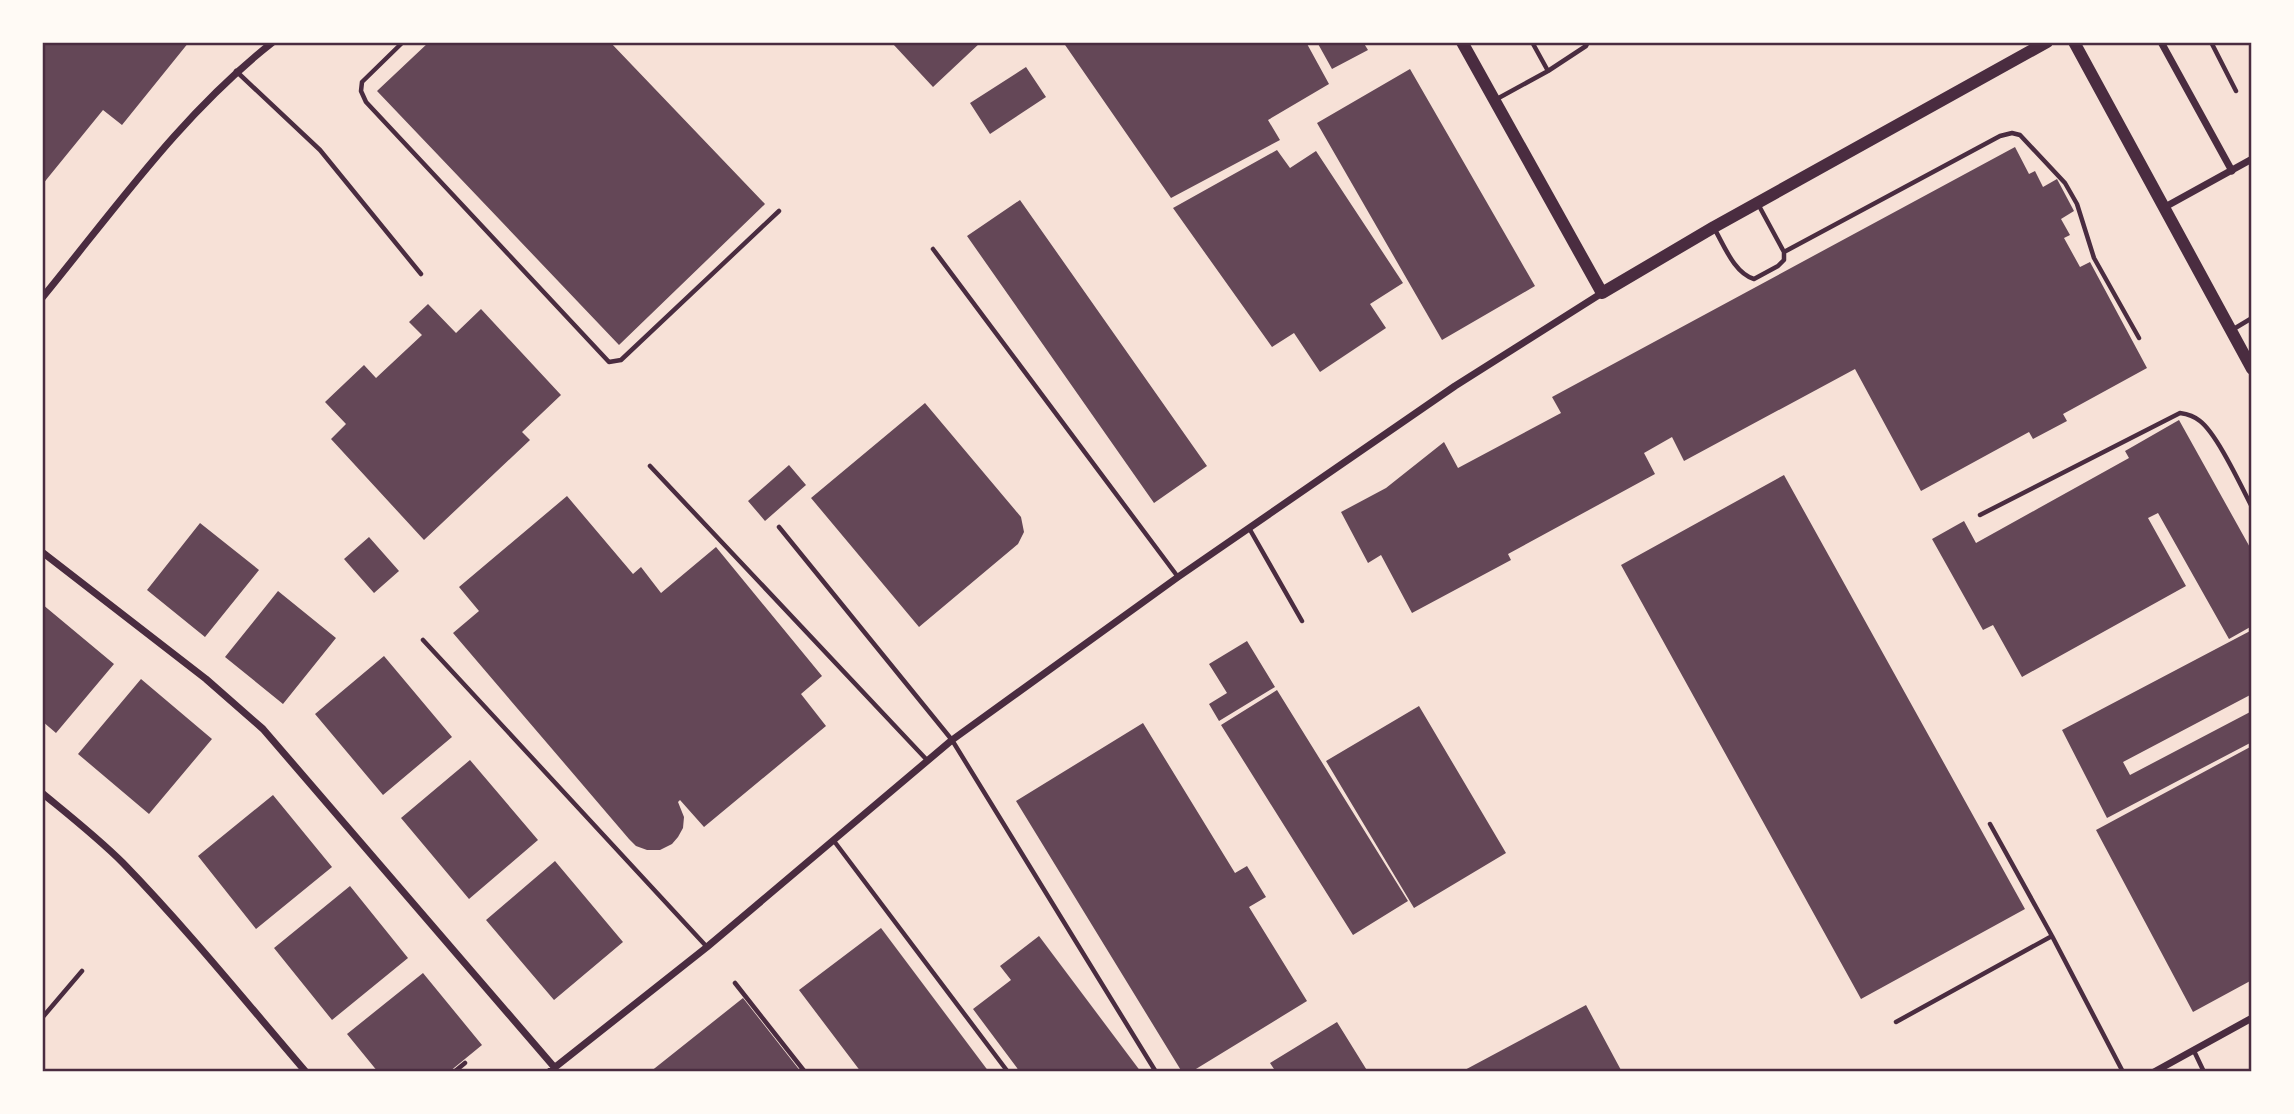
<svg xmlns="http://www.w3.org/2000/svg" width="2294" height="1114" font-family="Jost,sans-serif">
<rect width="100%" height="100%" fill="#f7e1d7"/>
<path fill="#644757" d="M42 42H189L122 125 103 110 42 185Z
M429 42H610L765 204 619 345 377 91Z
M895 42H981L933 87 893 44Z
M1063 42H1306L1329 84 1268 120 1280 140 1171 198Z
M1317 42H1363L1368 50 1332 69Z
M1026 67 1046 97 990 134 970 103Z
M1410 69 1535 286 1442 340 1317 123Z
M2015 147 2029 174 2035 171 2043 187 2057 179 2074 211 2061 219 2070 235 2064 238 2080 267 2090 262 2147 368 2063 414 2067 421 2033 439 2029 432 1921 491 1855 369 1684 461 1672 437 1644 453 1655 474 1508 554 1511 560 1412 613 1381 555 1368 563 1341 512 1386 488 1444 442 1458 468 1561 413 1552 397Z
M1277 150 1290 168 1316 151 1403 283 1370 304 1386 328 1320 372 1294 333 1272 347 1173 208Z
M1020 200 1207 466 1154 503 967 236Z
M428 304 456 333 481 309 561 395 522 432 530 440 424 540 331 439 346 424 325 402 364 365 376 378 422 335 409 322Z
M925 403 1021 517 1024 532 1018 544 919 627 811 498Z
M2179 420 2252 551V626L2229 639 2158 513 2148 518 2186 586 2022 677 1993 625 1983 630 1932 539 1964 521 1976 543 2129 458 2125 451Z
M789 465 806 485 765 521 748 501Z
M1784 475 2025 909 1861 999 1621 565Z
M567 496 633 574 641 567 661 593 716 547 822 676 801 694 826 726 704 827 680 800 678 802 684 817 683 828 678 837 672 844 660 850H647L636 846 629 839 453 633 479 611 459 587Z
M200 523 259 570 205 637 147 590Z
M369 537 399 571 374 593 344 559Z
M278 591 336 638 283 704 225 657Z
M42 604 114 664 56 733 42 721Z
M2252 630V694L2123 762 2130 775 2252 711V742L2107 818 2062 730Z
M1247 641 1275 687 1219 721 1209 704 1227 693 1209 664Z
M384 656 452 737 383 795 315 714Z
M141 679 212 739 149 814 78 754Z
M1277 690 1408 901 1353 935 1221 725Z
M1419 706 1506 853 1414 908 1326 761Z
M1143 723 1235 873 1247 866 1266 897 1249 907 1307 1001 1191 1072H1182L1016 801Z
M2252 746V980L2193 1012 2096 830Z
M470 760 538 840 469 899 401 818Z
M273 795 332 867 256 929 198 856Z
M555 861 623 942 554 1000 486 920Z
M350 886 408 958 332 1020 274 948Z
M881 928 989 1072H861L799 990Z
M1039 936 1141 1072H1020L973 1009 1011 980 1000 966Z
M423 973 482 1045 449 1072H378L347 1034Z
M743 998 801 1072H650Z
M1586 1005 1622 1072H1461Z
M1337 1022 1368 1072H1276L1270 1063Z"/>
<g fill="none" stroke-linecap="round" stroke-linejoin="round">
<path stroke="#4a2c40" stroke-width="4.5" d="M403 42 362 82 361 91 366 102 609 362 621 360 779 211
M1532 42 1548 71
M2211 42 2236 91
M236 71 320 150 421 274
M1495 100 1548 71 1586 46 1588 42
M1758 204 1784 252
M1714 228C1724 245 1734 273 1754 279L1778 266 1784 260V252L2000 136 2012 133 2020 135 2065 183 2077 204 2094 258 2139 338
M933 249 1178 577
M2232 330 2252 318
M650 466 926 759
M1980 515 2180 413C2187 414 2194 416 2200 421 2217 434 2241 486 2252 507
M779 527 952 740 1156 1072
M1249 528 1302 621
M423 640 707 947
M1990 824 2052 936 2123 1072
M834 841 1008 1072
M735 983 805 1072
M42 1018 82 971
M1896 1022 2052 936
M2194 1051 2204 1072
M42 1071 44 1072
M454 1072 465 1063"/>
<path stroke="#4a2c40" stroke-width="7" d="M2161 42 2232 171
M2165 207 2252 159
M42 298C115 209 182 113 273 42
M42 552 206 679 263 729 555 1068
M42 793C70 816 98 838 123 863 187 929 246 1002 306 1072
M549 1072 707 947 952 740 1178 577 1455 386 1602 293
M2154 1072 2252 1018"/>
<path stroke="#4a2c40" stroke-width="12" d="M1462 42 1602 293 1714 227 2047 42
M2074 42 2252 369"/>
</g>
<rect width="2294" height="1114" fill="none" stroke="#fffaf5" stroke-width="88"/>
<rect x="44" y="44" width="2206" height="1026" fill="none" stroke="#4a2c40" stroke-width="2.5"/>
</svg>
